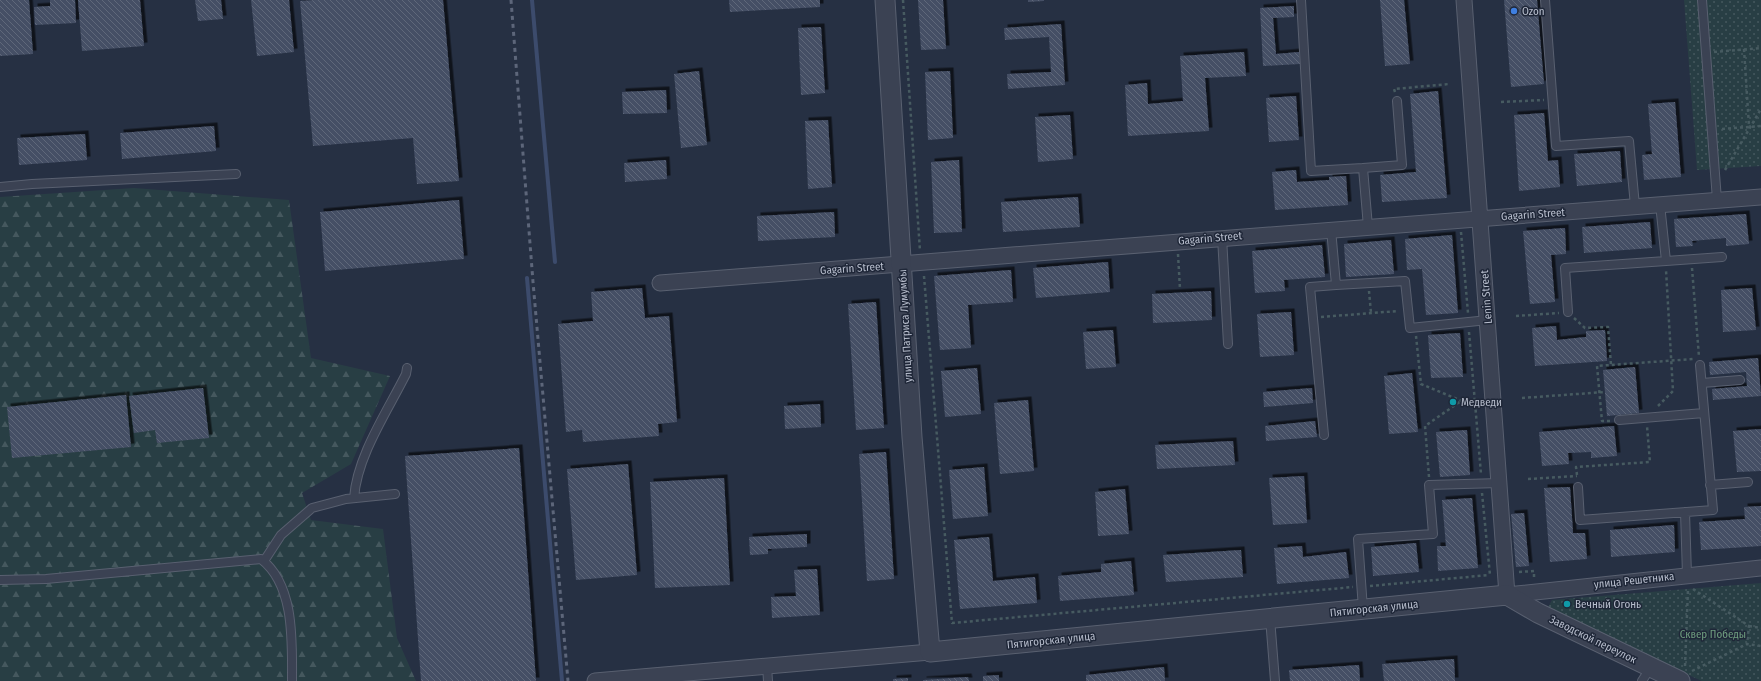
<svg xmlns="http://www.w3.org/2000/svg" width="1761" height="681" font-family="'Fira Sans Condensed',sans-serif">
<defs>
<pattern id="forest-firs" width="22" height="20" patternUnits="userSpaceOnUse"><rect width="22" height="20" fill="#283e44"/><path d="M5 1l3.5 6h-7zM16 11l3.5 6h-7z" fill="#45585e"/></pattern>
<pattern id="park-dots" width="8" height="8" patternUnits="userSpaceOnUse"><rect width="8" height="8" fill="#283e44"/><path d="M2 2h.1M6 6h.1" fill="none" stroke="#45585e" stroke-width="1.8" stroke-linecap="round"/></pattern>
<pattern id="building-back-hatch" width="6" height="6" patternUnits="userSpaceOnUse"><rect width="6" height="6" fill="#454f65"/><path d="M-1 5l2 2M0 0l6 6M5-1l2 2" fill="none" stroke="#5e677a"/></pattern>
<filter id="shadow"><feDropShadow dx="3.5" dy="-3.5" stdDeviation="0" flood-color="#0009"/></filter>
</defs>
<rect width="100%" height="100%" fill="#263043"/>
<path fill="url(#forest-firs)" d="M134 188 289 200 311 358 390 376 351 464 302 493 311 520 383 529 397 638 416 681H0V197Z"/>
<path fill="url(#park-dots)" d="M1684 0H1761V166L1697 170Z
M1761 583V681H1702L1546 611 1552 600Z"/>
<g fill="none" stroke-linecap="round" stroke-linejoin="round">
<path stroke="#3c4b6c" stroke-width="4" d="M532 0 555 262
M527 278 562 681"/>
</g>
<path fill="url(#building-back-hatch)" filter="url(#shadow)" d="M0 0H29L33 54 0 56Z
M50 0H75L76 23 35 25 34 7 50 6Z
M78 0H140L144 46 82 51Z
M195 0H221L223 19 198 21Z
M251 0H289L294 52 257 56Z
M314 0H443L459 181 417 184 413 138 313 146 300 1Z
M729 0H820V7L730 12Z
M918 0H943L946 49 921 50Z
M1028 0H1044V1L1028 2Z
M1380 0H1404L1410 64 1385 66Z
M1504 0H1537L1544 84 1511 87Z
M1294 6V17L1273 18 1276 54 1299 52 1300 64 1263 66 1260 8Z
M1061 24 1065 85 1008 89 1007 74 1051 72 1049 37 1005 40 1004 28Z
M821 27 825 93 801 95 798 28Z
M1244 52 1246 76 1205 78 1209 131 1128 136 1125 85 1147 83 1148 104 1183 101 1180 56Z
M699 71 707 145 681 148 674 74Z
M950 71 953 138 928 140 925 72Z
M666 90 667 113 623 114 622 92Z
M1438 91 1447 198 1382 202 1380 175 1416 172 1410 94Z
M1296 96 1299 140 1269 142 1266 98Z
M1675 102 1681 177 1644 180 1642 155 1652 154 1648 104Z
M1544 113 1548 161 1558 160 1560 187 1519 191 1514 115Z
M1070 115 1073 159 1038 162 1035 117Z
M828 120 832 187 808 189 805 121Z
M214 126 216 151 122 159 120 133Z
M85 134 87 160 19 165 17 138Z
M1620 151 1622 182 1577 186 1574 154Z
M666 160 667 179 625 182 624 163Z
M959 160 962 232 934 233 931 162Z
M1296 170 1297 182 1329 180V177L1346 176 1348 205 1275 210 1272 172Z
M1078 197 1080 227 1003 232 1001 202Z
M459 200 464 259 325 271 320 212Z
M834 212 835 237 758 241 757 216Z
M1746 214 1749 244 1726 246V238L1692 241 1693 246 1676 247 1674 219Z
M1650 222 1652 248 1584 253 1582 227Z
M1565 228 1566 254 1551 255 1555 302 1530 304 1523 231Z
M1452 235 1458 313 1426 315 1422 269 1407 270 1405 239Z
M1391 240 1394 274 1346 277 1344 244Z
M1322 245 1325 277 1284 280 1285 291 1255 293 1252 251Z
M1108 262 1110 292 1036 298 1033 268Z
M1011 270 1013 302 968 305 971 348 940 350 934 276Z
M642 288 645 318 669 316 677 422 658 424 659 436 583 442 582 430 566 432 558 324 593 321 591 292Z
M1752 288 1756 330 1723 332 1721 290Z
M1211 291 1212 320 1153 323 1152 294Z
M876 302 884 428 856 430 848 304Z
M1291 312 1294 355 1260 357 1257 314Z
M1556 326 1557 340 1586 337V331L1605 330 1607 361 1535 366 1532 328Z
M1113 330 1116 367 1086 369 1083 332Z
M1460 333 1463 377 1431 378 1428 335Z
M1758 358 1761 396 1713 400 1712 389 1747 386 1746 372 1710 375 1709 362Z
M1635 367 1639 413 1607 416 1603 370Z
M977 368 981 414 945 417 941 371Z
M1412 373 1418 432 1389 434 1384 376Z
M203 388 209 438 157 443 155 430 134 433 129 396Z
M1312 388 1313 403 1264 407 1263 392Z
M126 395 131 447 12 458 7 407Z
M1028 400 1034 471 1000 474 994 403Z
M820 404 821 427 785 429 784 406Z
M1315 421 1317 437 1266 441 1265 426Z
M1614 426 1617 456 1591 458V452L1568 453 1569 464 1542 466 1539 432Z
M1761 429V471L1737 472 1733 431Z
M1467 430 1470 475 1440 477 1436 432Z
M1233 441 1235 465 1157 469 1155 445Z
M519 448 536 681H421L405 456Z
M886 452 894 579 867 581 859 454Z
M628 464 637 575 576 580 567 469Z
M984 467 988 516 953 519 949 470Z
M1304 476 1307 523 1273 525 1269 478Z
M724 478 730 585 655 588 650 482Z
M1570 487 1573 533H1585L1587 559 1550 562 1544 488Z
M1125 489 1129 534 1098 536 1095 492Z
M1472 498 1478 568 1438 571 1437 546H1446L1442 500Z
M1761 506V546L1701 550 1699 522 1745 519 1744 507Z
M1524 513 1529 566 1516 567 1511 514Z
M1674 525 1675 552 1611 557 1610 530Z
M807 534V547L768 549V554L750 555 749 537Z
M989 537 993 581 1035 577 1037 603 960 609 954 540Z
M1416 543 1419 572 1373 576 1371 547Z
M1302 546 1303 557 1346 552 1349 578 1277 584 1274 548Z
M1241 550 1243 577 1166 582 1163 555Z
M1131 561 1134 595 1060 601 1058 576 1101 572V564Z
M817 569 820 615 772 618 771 597 796 596 794 570Z
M1454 659 1455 681H1384L1382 664Z
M1359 665 1360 681H1290L1289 670Z
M1164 667 1165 681H1086V675Z
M999 675V681H983V676Z
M968 677 969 681H923V680Z
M908 678V681H893V679Z"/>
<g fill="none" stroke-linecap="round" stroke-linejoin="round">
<g stroke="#596070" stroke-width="10">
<path id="service" d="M1301 0 1311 171 1363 168 1368 227
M1545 0 1556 146 1629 141 1635 206
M1702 0 1717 200
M1363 168 1402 165 1397 101
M0 187 32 184 236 174
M1222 237 1228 344
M1666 261 1722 257
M1336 285 1405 281 1410 328 1488 320
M1568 312 1565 268 1666 261 1660 204
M1702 383 1740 380
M1619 420 1704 413
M1324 435 1310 287 1336 285 1331 229
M1710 485 1748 482
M1578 487 1580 520 1713 510 1700 365
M354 498C357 456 387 412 406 374L407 368
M1685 512 1687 575
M264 561 281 535 312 508 346 499 395 494
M0 580 46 579 261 559C295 585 292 642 292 681
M1363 609 1358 539 1433 534 1429 485 1500 483
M1270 618 1275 681
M767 666 768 681
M1642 681 1651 667"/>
</g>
<g stroke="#596070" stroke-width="17">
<path id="minor" d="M1464 0 1507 595 1761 568
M660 283C1027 255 1394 223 1761 197
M595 681 930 652"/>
</g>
<g stroke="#596070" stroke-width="21">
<path id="tertiary" d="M885 0 912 437 930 652 1507 595 1538 613 1680 681"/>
</g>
<path stroke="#475b61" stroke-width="2.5" stroke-dasharray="3 3" stroke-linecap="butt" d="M903 0 920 251
M1744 49 1749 126
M1714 52 1761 48
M1395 92 1394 89 1449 84
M1501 102 1544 100
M1722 129 1761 126
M1725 170 1761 109
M1461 232 1468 313
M1178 254 1180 289
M1692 268 1699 357
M924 276 952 623 1353 587
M1369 291 1371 313
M1516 316 1559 313
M1321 317 1398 311
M1574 318 1585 328 1608 327 1611 365
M1469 332 1481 474
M1416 336 1421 384 1462 401 1475 400
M1522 398 1605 392
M1658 406 1673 391 1666 270
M1610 421H1602L1597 366 1693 359
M1577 475 1576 467 1650 462 1647 426
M1429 477 1425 426 1461 401
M1528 479 1577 476
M1482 493 1490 575
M1519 572 1534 571V578
M1370 586 1489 575
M1693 589 1749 626 1747 644
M1749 626 1761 628
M1685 666 1688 589
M1692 671 1747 644 1761 646"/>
<use href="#service" stroke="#3b4253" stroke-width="8"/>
<use href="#minor" stroke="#3b4253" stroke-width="15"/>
<use href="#tertiary" stroke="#3b4253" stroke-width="19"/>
<path stroke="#5d667a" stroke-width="3" stroke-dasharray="4 4" stroke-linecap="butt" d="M511 0 533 282 568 681"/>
</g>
<circle fill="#3f7fe0" stroke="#1f2738" stroke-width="1.5" cx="1514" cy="11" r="4"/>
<g fill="#0f9aa8" stroke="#1f2738" stroke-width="1.5">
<circle cx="1453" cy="402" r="4"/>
<circle cx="1567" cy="604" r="4"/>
</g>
<g text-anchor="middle" stroke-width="3" stroke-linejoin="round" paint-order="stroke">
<g font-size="11" fill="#b8becd" stroke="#1f2738" text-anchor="start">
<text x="1522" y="15">Ozon</text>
<text x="1461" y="406">Медведи</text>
<text x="1575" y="608">Вечный Огонь</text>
</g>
<g font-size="11" fill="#b8becd" stroke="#1f2738">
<text transform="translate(1533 214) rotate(-4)" y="4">Gagarin Street</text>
<text transform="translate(1210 238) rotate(-5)" y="4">Gagarin Street</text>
<text transform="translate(852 268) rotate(-4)" y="4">Gagarin Street</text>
<text transform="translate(1486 297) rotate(-94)" y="4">Lenin Street</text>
<text transform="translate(905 326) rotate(-93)" y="4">улица Патриса Лумумбы</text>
<text transform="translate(1634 580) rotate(-6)" y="4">улица Решетника</text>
<text transform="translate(1374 608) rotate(-6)" y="4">Пятигорская улица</text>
<text transform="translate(1593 639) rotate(26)" y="4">Заводской переулок</text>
<text transform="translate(1051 640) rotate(-6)" y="4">Пятигорская улица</text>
</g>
<g font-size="11" fill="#6f9e7f" stroke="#1f2738">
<text x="1713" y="638">Сквер Победы</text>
</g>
</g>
</svg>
